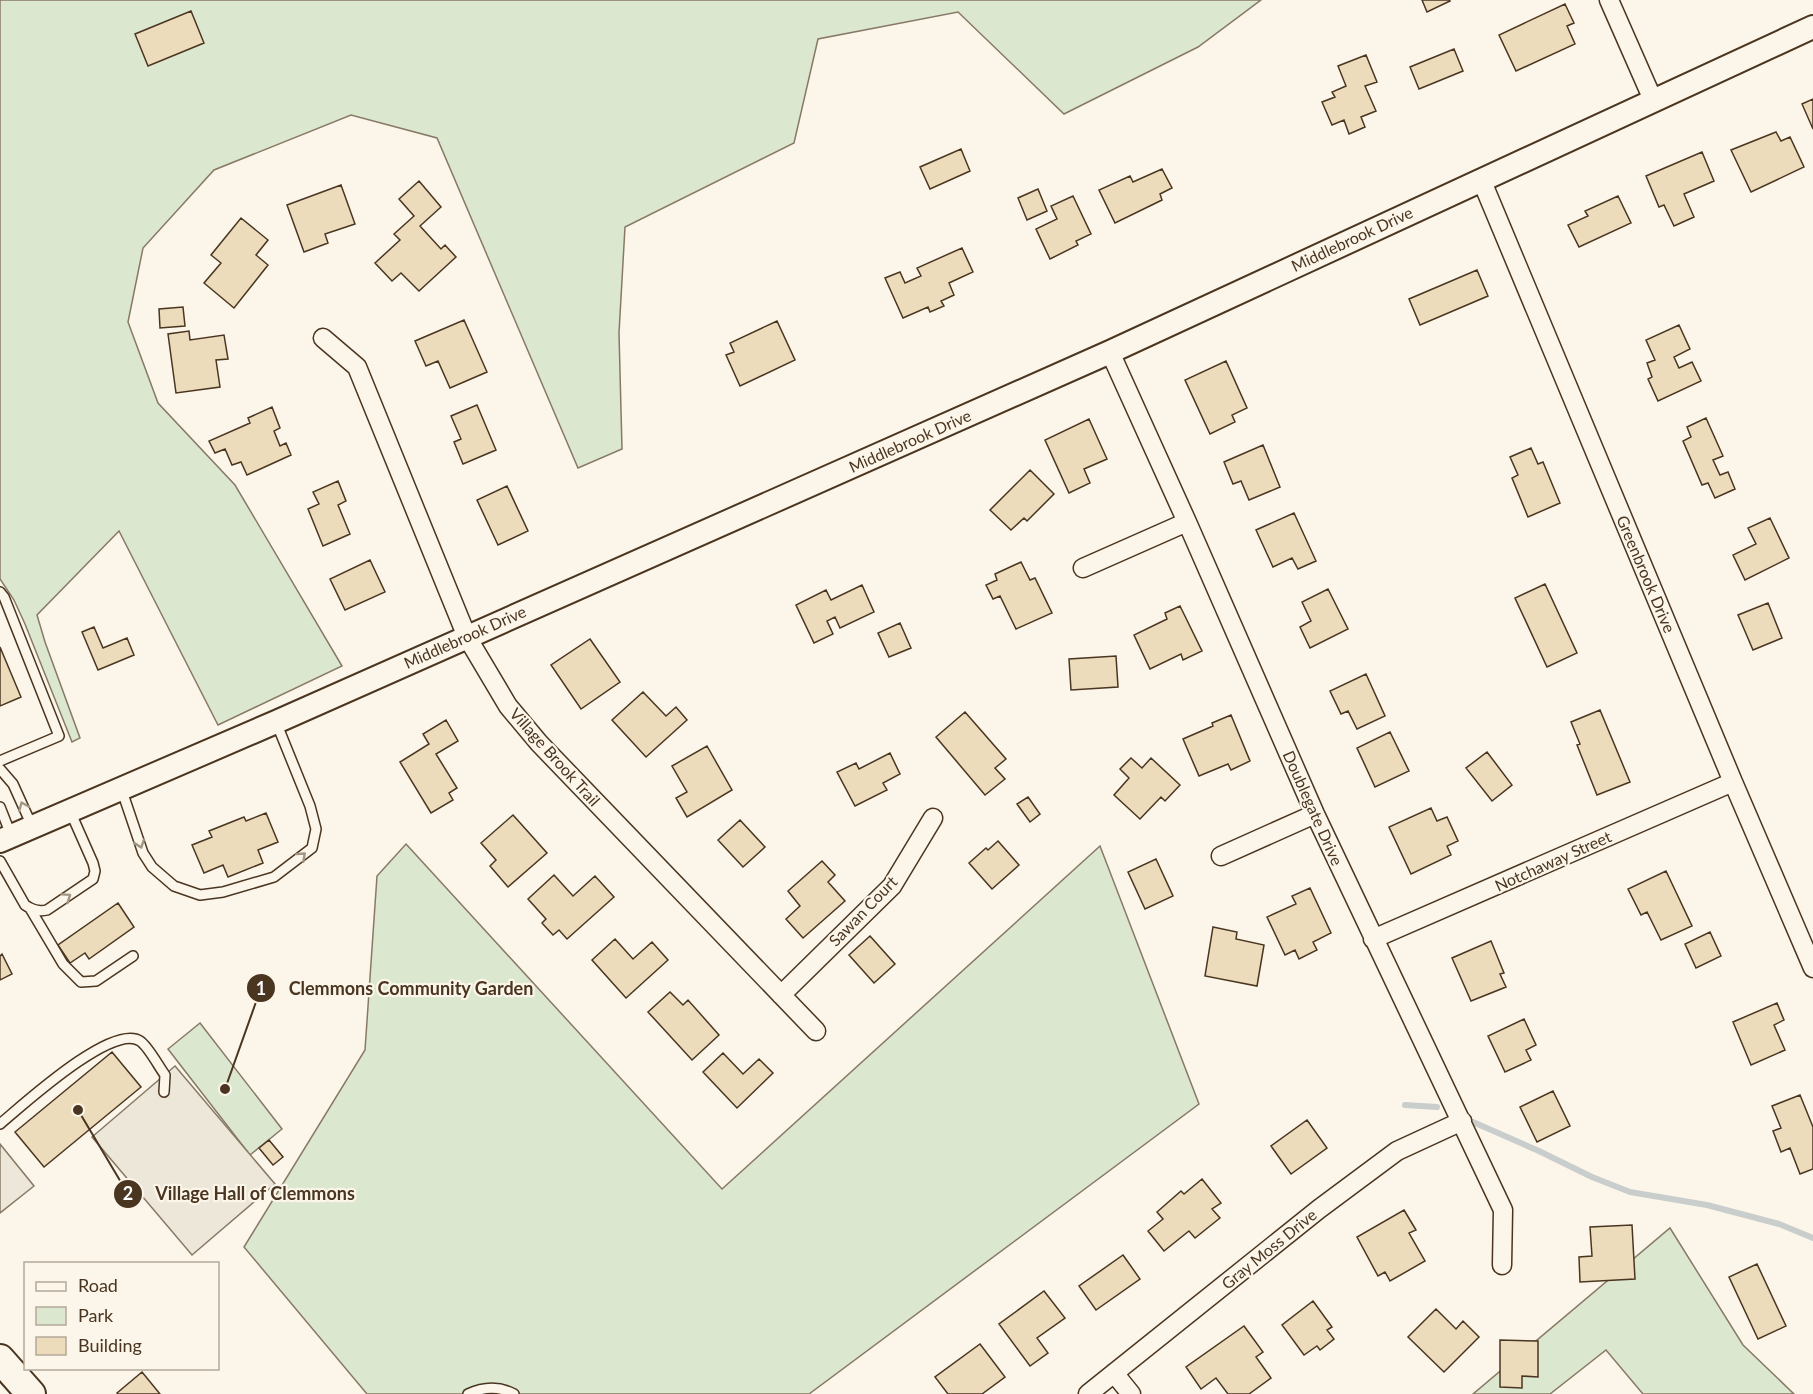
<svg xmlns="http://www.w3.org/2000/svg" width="1813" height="1394" font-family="Lato,sans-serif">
<rect width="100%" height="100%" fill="#fbf6e9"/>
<path fill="#dce7d0" stroke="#887966" stroke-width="1.5" d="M0 0H1261L1198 47 1064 114 958 12 818 39 794 143 625 227 619 333 622 449 578 468 437 138 351 115 214 170 143 248 128 322 158 403 235 485 342 666 218 725 119 531 37 615 45 642 80 738 72 742 25 624 14 600 0 579Z
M406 844 722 1189 1100 846 1199 1104 809 1394H367L244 1247 365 1050 377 876Z
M200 1023 282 1129 250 1155 168 1049Z
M1670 1228 1743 1345 1794 1394H1643L1606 1350 1550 1394H1473Z"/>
<path fill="#ede7d9" stroke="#887966" stroke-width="1.5" d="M175 1066 275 1184 192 1255 92 1137Z
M0 1144 34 1186 0 1213Z"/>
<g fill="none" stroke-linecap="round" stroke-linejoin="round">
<path stroke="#c9cecd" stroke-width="6" d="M1405 1105 1437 1107
M1473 1122 1539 1151 1592 1177 1630 1192 1707 1205 1779 1224 1813 1238"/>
</g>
<path fill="#ecdcbc" stroke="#4a3520" stroke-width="1.5" d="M1422 0H1449L1450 1 1427 12Z
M1565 4 1574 23 1567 26 1575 44 1516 71 1499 35Z
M191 11 204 43 148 66 135 34Z
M1454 49 1463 71 1419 89 1410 67Z
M1366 55 1377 82 1365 86 1376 111 1361 117 1365 127 1349 134 1344 120 1332 125 1322 102 1335 97 1332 92 1346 86 1338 66Z
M1813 99V129L1802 104Z
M1776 132 1781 141 1790 137 1804 167 1751 192 1731 150Z
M961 149 970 171 930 189 920 167Z
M1702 152 1714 181 1684 194 1694 217 1674 226 1664 205 1659 207 1646 176Z
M1162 169 1172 188 1160 194 1162 200 1115 223 1099 190 1130 176 1133 182Z
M419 181 441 207 420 226 441 249 445 245 456 257 419 291 401 273 392 281 375 263 400 240 394 234 414 216 399 199Z
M341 185 355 224 325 234 328 243 304 252 287 205Z
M1038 189 1047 211 1027 220 1018 198Z
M1073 196 1091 234 1076 241 1078 245 1050 259 1036 229 1057 219 1051 206Z
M1618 196 1631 223 1579 247 1568 225 1588 216 1585 211Z
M241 218 268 240 256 255 268 265 234 308 204 283 221 263 211 255Z
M962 248 973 272 949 283 954 295 941 301 944 306 930 312 928 307 903 318 885 278 900 272 905 283 921 276 917 268Z
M1477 270 1488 296 1420 325 1409 299Z
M183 307 185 326 160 328 159 309Z
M464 320 487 372 450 388 438 361 426 366 415 341Z
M777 321 795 360 740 386 726 355 734 352 730 343Z
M1679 325 1690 349 1674 357 1679 368 1692 362 1701 381 1658 401 1648 379 1652 377 1647 363 1655 360 1646 340Z
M189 331 190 340 224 335 228 359 216 360 220 387 176 393 168 334Z
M1226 361 1247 408 1232 415 1235 422 1210 434 1185 380Z
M477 405 496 450 463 464 454 442 461 439 451 416Z
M272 407 280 428 274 431 280 446 286 443 291 455 247 475 241 462 232 465 225 449 215 453 209 441 250 423 248 418Z
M1706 418 1723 456 1713 460 1720 475 1728 472 1735 489 1715 498 1708 483 1702 485 1683 441 1691 437 1687 427Z
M1089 419 1107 459 1084 469 1090 483 1069 493 1045 440Z
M1263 445 1280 487 1249 500 1241 481 1233 484 1224 462Z
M1531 448 1538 464 1543 462 1560 503 1528 517 1512 478 1518 475 1510 457Z
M1030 470 1054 494 1027 521 1024 518 1011 530 990 510Z
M338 481 346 501 338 505 350 534 323 546 308 509 319 504 313 492Z
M507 486 528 531 498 545 477 500Z
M1294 513 1316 561 1298 569 1292 558 1273 567 1256 530Z
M1770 518 1789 558 1745 580 1733 555 1756 544 1748 528Z
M370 560 385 592 345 610 330 579Z
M1021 562 1030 580 1035 578 1052 613 1016 629 1000 596 993 599 986 585 997 580 995 574Z
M1545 584 1577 653 1547 667 1515 598Z
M862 585 874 612 840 628 835 617 827 621 833 634 814 643 796 605 826 590 831 600Z
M1328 589 1348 629 1310 648 1300 627 1311 621 1302 602Z
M1768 603 1782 638 1753 650 1738 615Z
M1180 606 1202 651 1183 660 1181 654 1150 669 1134 635 1167 619 1165 613Z
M900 623 911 648 889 657 878 633Z
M94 627 103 648 127 638 134 655 98 670 82 632Z
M590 639 620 682 581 709 551 665Z
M0 647 21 697 0 706Z
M1116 656 1118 687 1071 690 1069 659Z
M1366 674 1385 716 1357 729 1348 711 1341 714 1330 691Z
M643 692 666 716 676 707 687 720 646 757 612 720Z
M1600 710 1630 782 1597 795 1577 745 1580 744 1571 722Z
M965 712 1006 759 995 768 1005 779 985 795 936 737Z
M1231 715 1250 761 1231 770 1228 764 1199 776 1183 739 1213 726 1212 723Z
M446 720 458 741 436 754 457 788 449 793 453 800 431 813 400 762 429 744 423 734Z
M1390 732 1409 771 1375 787 1357 748Z
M707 746 732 790 687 817 676 798 687 792 672 766Z
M1487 752 1512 785 1492 801 1466 768Z
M890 753 900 774 883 783 887 790 855 806 837 772 856 763 859 769Z
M1131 758 1142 768 1151 758 1180 785 1165 801 1161 797 1140 819 1114 795 1129 778 1120 769Z
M1028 797 1040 814 1030 822 1017 804Z
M1431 808 1437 821 1447 817 1458 841 1447 846 1451 855 1411 874 1389 827Z
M266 813 278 842 258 850 263 863 228 877 223 865 204 873 192 845 212 837 209 831 244 817 246 821Z
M513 815 547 853 508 887 490 866 496 860 481 843Z
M740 820 765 847 743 867 718 840Z
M998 841 1019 865 992 889 969 863 986 848 988 850Z
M1156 859 1173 896 1145 909 1128 872Z
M822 861 835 875 828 882 845 901 803 938 786 919 800 906 788 891Z
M1666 871 1692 926 1661 940 1647 912 1641 915 1628 889Z
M554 875 573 896 595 876 614 897 567 939 559 930 553 935 542 923 546 919 528 899Z
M1310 888 1331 933 1313 942 1317 950 1299 959 1295 950 1285 955 1267 917 1296 904 1292 896Z
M118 903 134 927 89 959 85 953 70 963 58 945Z
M1213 927 1237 932 1236 939 1264 945 1257 986 1205 976Z
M1710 932 1721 956 1696 968 1685 944Z
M870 936 895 964 874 983 849 955Z
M615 939 633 959 652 942 668 960 626 998 592 960Z
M1491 941 1504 973 1500 974 1506 987 1471 1001 1452 958Z
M2 954 12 974 0 980V956Z
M670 992 683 1005 688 1000 719 1035 692 1060 648 1012Z
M1777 1003 1784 1020 1774 1025 1785 1050 1751 1065 1733 1022Z
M1524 1019 1536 1045 1526 1050 1531 1060 1505 1072 1488 1036Z
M112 1052 141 1087 44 1167 15 1132Z
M723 1053 743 1074 759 1059 773 1073 737 1108 703 1072Z
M1553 1091 1570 1126 1537 1142 1520 1107Z
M1800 1095 1813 1127V1169L1800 1174 1790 1148 1781 1152 1773 1131 1781 1128 1772 1106Z
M1307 1120 1327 1148 1291 1174 1271 1146Z
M269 1140 283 1157 273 1165 259 1148Z
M1202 1179 1221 1203 1212 1209 1220 1218 1195 1238 1189 1231 1164 1251 1148 1231 1163 1219 1157 1212 1181 1191 1184 1194Z
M1404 1210 1416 1230 1409 1233 1425 1261 1390 1281 1385 1272 1378 1276 1357 1237Z
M1632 1225 1635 1279 1580 1282 1579 1257 1592 1256 1590 1227Z
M1123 1255 1140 1279 1096 1310 1079 1286Z
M1757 1264 1786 1326 1758 1339 1729 1277Z
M1044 1291 1065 1318 1037 1338 1048 1353 1030 1366 999 1324Z
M1313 1301 1332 1327 1327 1330 1334 1339 1320 1350 1317 1346 1304 1355 1282 1325Z
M1436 1309 1456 1329 1463 1321 1479 1337 1444 1372 1408 1337Z
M1244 1326 1263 1352 1256 1357 1271 1378 1249 1394H1228L1216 1378 1201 1389 1186 1367Z
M1500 1340 1538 1341V1377L1522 1376V1388L1500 1387Z
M980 1344 1005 1377 982 1394H948L935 1377Z
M142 1372 160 1394H118L117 1393Z"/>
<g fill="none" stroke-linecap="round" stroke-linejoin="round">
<g stroke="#4a3520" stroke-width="12">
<path id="service" d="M0 592 4 597 59 736 0 761
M0 769 13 784 32 826
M121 788 143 853 152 867 174 886 200 895 223 892 274 877 312 848 316 829 310 806 276 722
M0 807 11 835
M0 861 25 905C32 910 38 912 47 910L93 879 95 871 93 863 70 811
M31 910 63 964 81 982 96 981 133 956
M0 1124C23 1105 112 1023 140 1041 148 1046 159 1067 165 1075L164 1092
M468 1394C483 1387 499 1386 514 1394"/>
</g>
<g stroke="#4a3520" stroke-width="21">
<path id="minor" d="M1609 0 1653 100
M1481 179 1733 782 1813 968
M323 338 357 367 467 637 508 706 539 743 816 1031
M1110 352 1187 522 1315 814 1503 1210 1502 1265
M1083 568 1187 522
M1221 856 1315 814
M1373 939 1733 782
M781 995 892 886 933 818
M1114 1373 1131 1394
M1088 1394 1319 1209 1397 1151 1462 1121"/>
</g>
<g stroke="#4a3520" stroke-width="26">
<path id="tertiary" d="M0 841 276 722 1110 352 1813 27"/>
</g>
<g stroke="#4a3520" stroke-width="32">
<path id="primary" d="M0 1359 31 1394"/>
</g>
<use href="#service" stroke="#fbf6e9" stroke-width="9"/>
<use href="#minor" stroke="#fbf6e9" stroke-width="18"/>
<use href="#tertiary" stroke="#fbf6e9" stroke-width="22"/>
<use href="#primary" stroke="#fbf6e9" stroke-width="28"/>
</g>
<defs><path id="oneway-chevron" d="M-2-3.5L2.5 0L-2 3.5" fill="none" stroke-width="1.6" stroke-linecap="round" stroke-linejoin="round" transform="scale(1.5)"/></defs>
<g stroke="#a29684">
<use href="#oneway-chevron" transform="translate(23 806) rotate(-113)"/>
<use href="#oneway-chevron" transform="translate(140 844) rotate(71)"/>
<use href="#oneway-chevron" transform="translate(302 856) rotate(-42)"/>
<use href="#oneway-chevron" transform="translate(67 897) rotate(-34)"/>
</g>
<g text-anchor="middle" stroke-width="4.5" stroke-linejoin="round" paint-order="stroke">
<g font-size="16" fill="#4a3520" stroke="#fbf6e9">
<text transform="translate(1352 239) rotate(-25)" y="6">Middlebrook Drive</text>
<text transform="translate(910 441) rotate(-24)" y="6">Middlebrook Drive</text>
<text transform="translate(1646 574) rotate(67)" y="6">Greenbrook Drive</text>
<text transform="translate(465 637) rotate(-24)" y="6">Middlebrook Drive</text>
<text transform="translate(555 757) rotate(48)" y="6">Village Brook Trail</text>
<text transform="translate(1313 808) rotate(66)" y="6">Doublegate Drive</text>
<text transform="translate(1553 861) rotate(-24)" y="6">Notchaway Street</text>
<text transform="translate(863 911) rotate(-46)" y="6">Sawan Court</text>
<text transform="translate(1269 1249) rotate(-39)" y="6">Gray Moss Drive</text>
</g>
</g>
<path fill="none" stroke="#4a3520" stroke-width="2" d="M225 1089L261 988M78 1110L128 1194"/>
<g fill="#4a3520" stroke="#fbf6e9" stroke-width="2">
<circle cx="225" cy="1089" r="6"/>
<circle cx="78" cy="1110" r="6"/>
<circle cx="261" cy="988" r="15"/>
<circle cx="128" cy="1194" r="15"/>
</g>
<g font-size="18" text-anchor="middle" font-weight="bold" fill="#fff">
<text x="261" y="995">1</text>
<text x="128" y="1200">2</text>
</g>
<g font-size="18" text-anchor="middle" font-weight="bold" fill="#4a3520" stroke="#fbf6e9" stroke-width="4.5" stroke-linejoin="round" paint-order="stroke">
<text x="411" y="995">Clemmons Community Garden</text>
<text x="255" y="1200">Village Hall of Clemmons</text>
</g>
<rect x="24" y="1262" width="195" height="108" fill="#fbf6e9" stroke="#b4a999" stroke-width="1.5"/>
<rect x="36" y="1282" width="30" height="9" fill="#fbf6e9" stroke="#b4a999" stroke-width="1.5"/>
<text x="78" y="1292" font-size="18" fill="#4a3520">Road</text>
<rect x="36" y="1307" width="30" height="18" fill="#dce7d0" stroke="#b4a999" stroke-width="1.5"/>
<text x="78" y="1322" font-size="18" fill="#4a3520">Park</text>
<rect x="36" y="1337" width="30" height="18" fill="#ecdcbc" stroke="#b4a999" stroke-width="1.5"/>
<text x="78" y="1352" font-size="18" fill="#4a3520">Building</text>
</svg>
